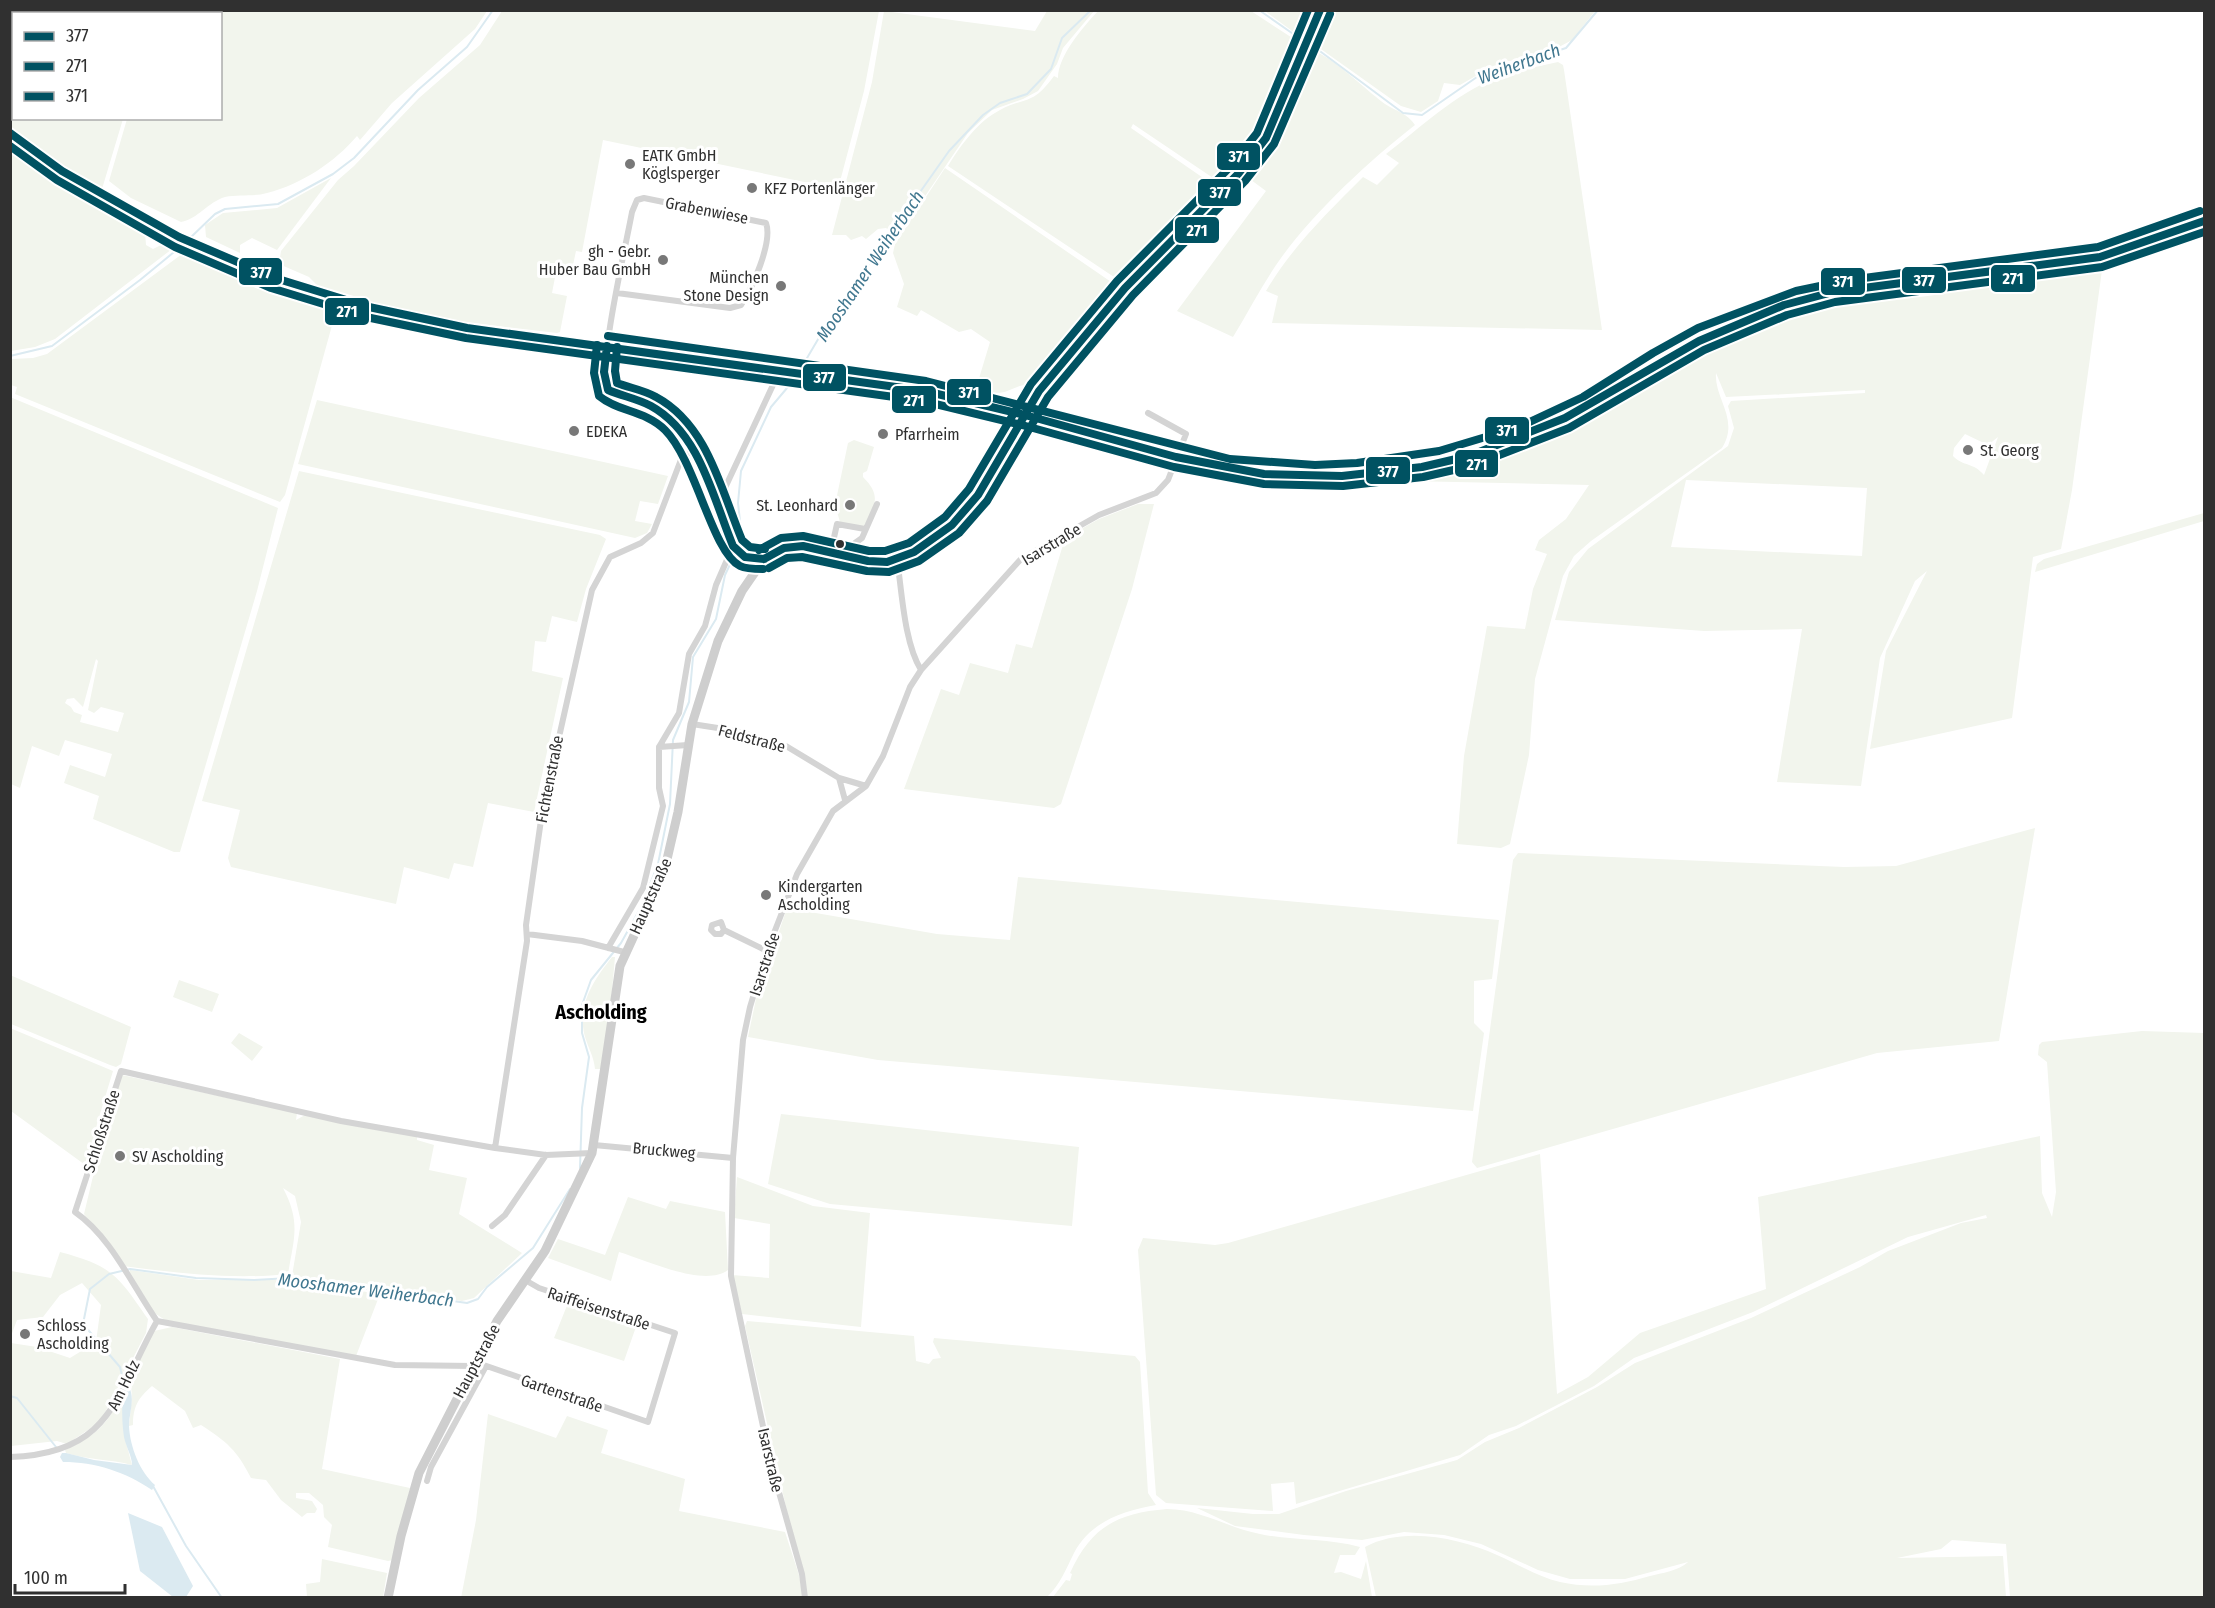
<svg xmlns="http://www.w3.org/2000/svg" width="2215" height="1608" font-family="'Fira Sans Condensed',sans-serif">
<rect width="100%" height="100%" fill="#fff"/>
<path fill="#f2f5ed" fill-rule="evenodd" d="M1330 10 1595 11 1572 40 1559 47 1493 66 1460 85 1444 83 1438 101 1421 112 1401 106 1311 42 1318 39 1317 36 1312 38 1323 11Z
M10 11H155L154 14H14V118L123 119 102 189 51 159 11 129Z
M159 11V10L487 11 475 29 392 103 360 140 357 136C335 162 302 184 267 193 254 197 239 194 225 197 208 202 198 219 181 222L131 198 109 181 127 119 220 118V14L158 13Z
M502 11H879L864 91 838 189 603 140 582 252 576 251 572 270 557 267 552 293 567 296 560 332 557 333 456 321 367 302 322 290 309 277 279 264 281 251 338 180 354 166 419 98 480 45Z
M884 11 1035 31 1047 11H1094L1063 48 1057 64 1038 91 1023 99 992 110 968 133 898 236 886 228 878 229 866 239 862 236 851 240 846 235H832L872 82Z
M1098 11H1251L1297 41 1296 45 1300 47C1282 91 1261 155 1222 184L1133 124 1131 128 1212 184 1162 229 1117 279 948 166C961 145 977 122 1000 110 1027 96 1032 106 1054 76L1058 78C1058 56 1083 27 1098 11Z
M1265 11H1299L1310 15 1315 11 1306 33 1301 32 1299 36Z
M1308 48C1335 58 1362 87 1385 104 1396 111 1408 114 1415 125 1370 160 1314 212 1281 258 1263 283 1249 311 1233 337L1177 311 1266 191 1247 177 1250 174 1246 170Z
M1558 62 1563 65 1564 70 1602 330 1272 323 1278 296 1266 291C1292 247 1327 213 1363 177L1377 185 1399 163 1386 154C1420 128 1455 94 1496 78 1516 70 1537 67 1558 62Z
M11 148 61 184 145 232 146 245 153 249 165 243 172 249 55 339 35 347 11 351Z
M945 168 1117 286 1114 294 1034 384C1009 384 1008 400 980 389L977 385 990 342 971 329 959 332 921 310 917 316 897 307 904 284 893 253 895 244Z
M331 178 277 250 252 238 240 245V253L206 237 205 225 223 213 277 208Z
M182 254 272 290 336 311 285 495 280 502 15 394 17 387 11 385V359L33 358 47 354Z
M2066 269 2083 273 2102 270 2072 490 2061 549 2033 557 2012 718 1870 749 1886 651 1927 571 1915 581 1880 658 1861 786 1777 782 1802 629 1704 631 1555 620 1569 572 1588 549 1728 446 1734 428 1728 406 1731 401 1865 393V390L1726 397 1716 373C1714 399 1740 419 1722 448L1591 541 1574 556 1563 576 1535 679 1529 755 1510 844 1501 848 1457 844 1464 756 1487 626 1525 629 1533 589 1547 554 1535 550 1539 540 1566 519 1589 485 1361 480C1397 476 1434 472 1470 463 1534 445 1594 409 1651 374L1657 371 1668 375 1673 367 1670 362 1702 344 1748 323 1843 297ZM1965 434 1988 445 1998 437 1984 475C1973 462 1964 467 1953 456L1954 448ZM1686 480 1867 488 1862 556 1671 547Z
M350 308 498 337 585 348 584 356 433 331 344 312Z
M10 397 278 508 257 591 180 852H174L93 819 99 796 64 783 70 765 105 777 112 754 65 740 59 756 32 746 20 788 11 784ZM96 659 98 661 88 710 94 713 101 707 124 713 118 732 80 722 82 715 74 712 71 707 65 703 67 699 74 698 83 707Z
M317 400 668 476 658 504 640 501 635 521 652 524 647 533 635 538 298 464Z
M854 440 874 447 867 471 863 473V477C882 496 875 505 864 527L840 522 835 505 848 443Z
M299 471 600 535 606 539 586 589 577 622 552 616 546 642 535 641 532 671 563 678 534 812 488 803 473 867 454 863 449 879 404 867 396 904 231 867 228 858 240 810 202 801Z
M1138 504H1154L1132 589 1061 804 1054 808 904 789 941 689 959 695 970 663 1008 673 1016 644 1032 648 1065 538 1099 519Z
M2204 513V521L2035 572 2037 564 2044 559Z
M2035 828 1999 1041 1877 1053 1477 1168 1472 1162 1513 860 1518 853 1844 867 1896 866Z
M1018 877 1499 920 1492 979 1474 981V1023L1484 1033 1473 1111 878 1060 748 1037 756 999 787 908 937 934 1010 940Z
M612 957H615L605 1069H595C594 1056 587 1046 584 1033 578 1003 594 980 612 957Z
M10 975 131 1027 121 1064 116 1067 110 1065 11 1024Z
M179 980 219 994 212 1012 173 997Z
M10 1028 113 1071 97 1124 88 1167 11 1111Z
M2142 1031 2204 1033V1597H2010L2006 1544 1952 1540 1941 1549 1897 1558 2003 1556 2006 1597H1376L1365 1547C1404 1526 1459 1538 1497 1555 1518 1564 1538 1577 1560 1582 1591 1589 1620 1585 1650 1576 1661 1573 1679 1571 1688 1562L1625 1579H1570L1538 1570 1481 1544 1444 1535 1404 1532 1362 1540 1304 1535 1235 1526 1197 1508 1253 1514H1279L1346 1491 1457 1460 1485 1442 1519 1428 1597 1387 1635 1363 1751 1318 1860 1267 1888 1251 1961 1223 1987 1218 1986 1215 1908 1237 1753 1312 1634 1358 1594 1386 1516 1426 1489 1435 1460 1455 1296 1504 1294 1482 1271 1484 1273 1511 1166 1503 1156 1495 1138 1250 1143 1238 1215 1245 1228 1243 1540 1154 1557 1394 1588 1377 1640 1333 1766 1289 1758 1197 2040 1136 2042 1193 2052 1217 2056 1192 2047 1062 2038 1055 2039 1045 2042 1042Z
M239 1033 263 1047 252 1061 231 1043Z
M122 1075 297 1113 296 1120 305 1115 417 1135V1140L434 1145 429 1170 467 1178 459 1214 522 1253 474 1298 462 1301 292 1276 301 1222 295 1196 283 1188C301 1222 294 1238 288 1274 232 1280 179 1273 123 1266L84 1214 101 1143Z
M781 1114 1079 1147 1072 1226 830 1204 768 1184Z
M737 1177 813 1206 870 1213 861 1327 742 1314 732 1275 769 1278 770 1224 734 1218Z
M628 1197 666 1209 670 1201 725 1212 728 1270C704 1288 646 1260 619 1252L611 1281 548 1258 558 1239 605 1255Z
M60 1252C113 1266 118 1276 148 1319L146 1333 100 1422 67 1444 57 1441 11 1446V1343L37 1347 70 1358 96 1342 101 1305 82 1283 60 1295 43 1317 17 1320 11 1336V1271L51 1278Z
M130 1270 199 1280H289L380 1294 356 1356 165 1320 153 1312 129 1275Z
M568 1303 637 1324 624 1361 554 1338Z
M747 1321 914 1336 916 1361 929 1364 933 1359 941 1358 933 1342 934 1338 1135 1356 1140 1362 1148 1493 1156 1505C1123 1511 1091 1521 1074 1553 1066 1569 1060 1585 1047 1597H807L805 1577 791 1529 745 1326Z
M172 1327 340 1359 322 1469 410 1488 393 1560 388 1561 328 1547 332 1525 324 1517 323 1505 309 1493H296V1498L312 1501 317 1509 315 1513H307L302 1517 281 1500 266 1480 251 1478C237 1450 227 1442 201 1425L193 1428 185 1411 152 1386C138 1398 133 1407 133 1425L129 1426 132 1396 130 1377 154 1331Z
M123 1390 125 1439 132 1465C110 1459 88 1460 66 1453L65 1450C98 1434 109 1424 123 1390Z
M488 1414 556 1438 567 1416 608 1430 601 1453 685 1479 679 1511 785 1532 799 1575 803 1598H461L476 1520Z
M1167 1509C1200 1509 1228 1528 1260 1534 1293 1541 1327 1538 1360 1547L1355 1555H1340L1334 1573 1341 1572 1361 1579 1366 1561 1372 1597H1053L1066 1580 1070 1581 1072 1574 1070 1573C1091 1527 1117 1513 1167 1509Z
M322 1559 387 1573 383 1597H307L306 1584 320 1582Z"/>
<path fill="#dbeaf1" d="M128 1385C136 1398 129 1412 129 1426 130 1447 140 1472 155 1485L152 1490C126 1472 95 1462 63 1462L60 1457 62 1453H66L94 1460 132 1465C132 1456 126 1447 124 1437 122 1423 120 1397 128 1385Z
M128 1513 162 1527 193 1586 186 1597H173L140 1571Z"/>
<g fill="none" stroke-linecap="round" stroke-linejoin="round">
<path stroke="#dbeaf1" stroke-width="2" d="M1259 10 1299 38
M1313 46 1403 113 1422 115 1477 77 1566 48 1598 10
M189 239 215 214 225 209 278 204 333 174 354 158 418 90 467 47 493 10
M10 356 52 346 140 280 185 243
M800 370 827 324 949 151 983 115 1000 103 1027 94 1051 69 1062 38 1091 10
M580 1168 582 1108 589 1057 582 1033V1005L591 980 621 943 641 907 658 864 670 804 673 740 689 702 693 657 716 619 725 575 742 539 738 503 741 471 771 407 798 375
M124 1384 120 1367 83 1324 90 1289 109 1274 130 1269 196 1278 254 1280 290 1278 467 1303 478 1299 487 1287 533 1248 570 1189
M10 1396 17 1398 56 1447
M153 1486 186 1546 222 1598"/>
<path stroke="#d4d4d4" stroke-width="6" d="M617 293 730 308 741 305C752 289 773 242 766 223L644 198 637 200 632 212C627 241 596 372 608 390 623 398 642 399 656 409 701 437 712 501 733 546L745 557 764 559
M717 505 780 370
M831 551 837 524 865 529
M849 556 855 543 862 538 877 504
M745 557 754 572
M897 559C902 592 904 642 921 670
M692 724 737 731 786 746 839 778 866 786
M659 747 688 745
M839 778 845 800
M724 930 721 934H715L711 930 712 925 721 922 724 930 767 951
M527 934 582 941 624 952
M608 948 643 888 663 806 659 788V747L679 713 689 654 705 626 716 585 733 546
M594 1145 733 1158
M495 1148 527 941 526 925 542 813 592 590 610 557 641 543 653 533 682 457 692 451
M492 1226 505 1215 546 1155
M475 1362 648 1422 675 1333 539 1288 525 1280
M473 1366 395 1365 157 1321C132 1285 111 1237 75 1212L121 1071 341 1121 495 1148 546 1155 592 1153
M10 1457C112 1454 115 1396 157 1321
M427 1481 431 1467 486 1366
M805 1598 802 1574 771 1464 731 1276 733 1158 743 1040 750 1007 767 951 797 874 833 811 866 786 883 756 910 687 921 670 1021 559 1099 515 1156 493 1168 480 1186 434 1148 413"/>
<path stroke="#cecece" stroke-width="9" d="M10 133 62 171 179 237 275 278 369 307 467 328 925 391 1025 415 1176 457 1228 469 1264 474 1342 476 1422 467 1469 456 1565 418 1699 341 1784 305 1833 292 2100 257 2141 245 2204 221
M388 1598 401 1536 419 1473 497 1321 545 1251 592 1153 620 966 665 868 678 812 692 724 718 641 742 591 764 559 784 548H818L868 561 887 562 914 552 952 525 978 495 1039 391 1052 375 1125 288 1238 174 1266 138 1320 10"/>
<g stroke="#fff" stroke-width="12">
<path id="bus-1" d="M10 133 62 171 179 237 275 278 369 307 467 328 925 391 1025 415 1176 457 1264 474 1342 476 1422 467 1469 456 1565 418 1699 341 1784 305 1833 292 2100 257 2204 221
M607 346 604 372 608 390C622 396 638 399 651 406 700 433 713 498 733 546L745 557 764 559
M764 559 784 548 803 546 868 561 887 562 914 552 952 525 978 495 1039 391 1125 288 1238 174 1266 138 1320 10"/>
</g>
<g stroke="#fff" stroke-width="12">
<path id="bus-2" d="M10 146 57 180 175 247 271 288 366 317 466 338 923 401 1022 425 1174 467 1264 484 1343 486 1423 477 1471 466 1569 428 1704 350 1787 315 1835 302 2102 267 2204 232
M597 345 594 373 599 396C618 412 645 410 665 430 696 461 712 552 740 566 746 569 756 569 763 569
M769 568 787 558 802 557 867 571 889 572 919 561 959 533 987 501 1048 397 1133 295 1245 181 1274 144 1330 14"/>
</g>
<g stroke="#fff" stroke-width="12">
<path id="bus-3" d="M608 336 926 381 1230 459 1315 465 1357 463 1439 451 1519 427 1583 397 1653 353 1698 328 1796 291 1849 280 2098 247 2200 211
M617 347 615 371 617 383C630 388 644 390 656 397 708 425 721 490 742 540L750 547 765 549
M759 550 781 538 803 536 869 551H885L909 543 945 517 969 489 1031 384 1117 281 1230 167 1257 133 1308 10"/>
</g>
<use href="#bus-1" stroke="#005262" stroke-width="8"/>
<use href="#bus-2" stroke="#005262" stroke-width="8"/>
<use href="#bus-3" stroke="#005262" stroke-width="8"/>
</g>
<g fill="#787878" stroke="#fff" stroke-width="2">
<circle cx="630" cy="164" r="6"/>
<circle cx="752" cy="188" r="6"/>
<circle cx="663" cy="260" r="6"/>
<circle cx="781" cy="286" r="6"/>
<circle cx="574" cy="431" r="6"/>
<circle cx="883" cy="434" r="6"/>
<circle cx="1968" cy="450" r="6"/>
<circle cx="850" cy="505" r="6"/>
<circle cx="766" cy="895" r="6"/>
<circle cx="120" cy="1156" r="6"/>
<circle cx="25" cy="1334" r="6"/>
</g>
<circle fill="#303030" stroke="#fff" stroke-width="2" cx="840" cy="544" r="5"/>
<g text-anchor="middle" stroke-width="6" stroke-linejoin="round" paint-order="stroke">
<g font-size="16" fill="#303030" stroke="#fff" text-anchor="start">
<text x="642" y="161">EATK GmbH<tspan x="642" dy="18">Köglsperger</tspan></text>
<text x="764" y="194">KFZ Portenlänger</text>
<text x="651" y="257" text-anchor="end">gh - Gebr.<tspan x="651" dy="18">Huber Bau GmbH</tspan></text>
<text x="769" y="283" text-anchor="end">München<tspan x="769" dy="18">Stone Design</tspan></text>
<text x="586" y="437">EDEKA</text>
<text x="895" y="440">Pfarrheim</text>
<text x="1980" y="456">St. Georg</text>
<text x="838" y="511" text-anchor="end">St. Leonhard</text>
<text x="778" y="892">Kindergarten<tspan x="778" dy="18">Ascholding</tspan></text>
<text x="132" y="1162">SV Ascholding</text>
<text x="37" y="1331">Schloss<tspan x="37" dy="18">Ascholding</tspan></text>
</g>
<g font-size="16" fill="#303030" stroke="#fff">
<text transform="translate(707 210) rotate(11)" y="6">Grabenwiese</text>
<text transform="translate(1051 544) rotate(-31)" y="6">Isarstraße</text>
<text transform="translate(752 738) rotate(15)" y="6">Feldstraße</text>
<text transform="translate(549 779) rotate(-79)" y="6">Fichtenstraße</text>
<text transform="translate(650 896) rotate(-66)" y="6">Hauptstraße</text>
<text transform="translate(764 964) rotate(-72)" y="6">Isarstraße</text>
<text transform="translate(101 1131) rotate(-72)" y="6">Schloßstraße</text>
<text transform="translate(664 1150) rotate(5)" y="6">Bruckweg</text>
<text transform="translate(599 1308) rotate(18)" y="6">Raiffeisenstraße</text>
<text transform="translate(476 1361) rotate(-62)" y="6">Hauptstraße</text>
<text transform="translate(123 1385) rotate(-64)" y="6">Am Holz</text>
<text transform="translate(562 1393) rotate(19)" y="6">Gartenstraße</text>
<text transform="translate(771 1460) rotate(77)" y="6">Isarstraße</text>
</g>
<g font-size="18" font-style="italic" fill="#40778f" stroke="#fff">
<text transform="translate(1519 64) rotate(-20)" y="6">Weiherbach</text>
<text transform="translate(870 266) rotate(-56)" y="6">Mooshamer Weiherbach</text>
<text transform="translate(366 1290) rotate(7)" y="6">Mooshamer Weiherbach</text>
</g>
<g font-size="20" font-weight="bold" fill="#000" stroke="#fff">
<text x="601" y="1019">Ascholding</text>
</g>
</g>
<g stroke="#fff" stroke-width="2">
<rect x="1216" y="142" width="45" height="29" rx="6" fill="#005262"/>
<rect x="1197" y="178" width="45" height="29" rx="6" fill="#005262"/>
<rect x="1174" y="216" width="46" height="28" rx="6" fill="#005262"/>
<rect x="238" y="257" width="45" height="29" rx="6" fill="#005262"/>
<rect x="1990" y="264" width="46" height="29" rx="6" fill="#005262"/>
<rect x="1901" y="266" width="46" height="28" rx="6" fill="#005262"/>
<rect x="1820" y="267" width="46" height="29" rx="6" fill="#005262"/>
<rect x="324" y="297" width="46" height="29" rx="6" fill="#005262"/>
<rect x="802" y="363" width="45" height="29" rx="6" fill="#005262"/>
<rect x="946" y="378" width="46" height="28" rx="6" fill="#005262"/>
<rect x="891" y="385" width="46" height="29" rx="6" fill="#005262"/>
<rect x="1484" y="416" width="46" height="29" rx="6" fill="#005262"/>
<rect x="1454" y="449" width="45" height="29" rx="6" fill="#005262"/>
<rect x="1365" y="456" width="46" height="29" rx="6" fill="#005262"/>
</g>
<g font-size="16" text-anchor="middle" font-weight="bold" fill="#fff">
<text x="1239" y="162">371</text>
<text x="1220" y="198">377</text>
<text x="1197" y="236">271</text>
<text x="261" y="278">377</text>
<text x="2013" y="284">271</text>
<text x="1924" y="286">377</text>
<text x="1843" y="287">371</text>
<text x="347" y="317">271</text>
<text x="824" y="383">377</text>
<text x="969" y="398">371</text>
<text x="914" y="406">271</text>
<text x="1507" y="436">371</text>
<text x="1477" y="470">271</text>
<text x="1388" y="477">377</text>
</g>
<rect width="2215" height="1608" fill="none" stroke="#303030" stroke-width="24"/>
<rect x="12" y="12" width="210" height="108" fill="#ffffff" stroke="#acacac" stroke-width="1.5"/>
<rect x="24" y="32" width="30" height="9" fill="#005262" stroke="#acacac" stroke-width="1.5"/>
<text x="66" y="42" font-size="18" fill="#303030">377</text>
<rect x="24" y="62" width="30" height="9" fill="#005262" stroke="#acacac" stroke-width="1.5"/>
<text x="66" y="72" font-size="18" fill="#303030">271</text>
<rect x="24" y="92" width="30" height="9" fill="#005262" stroke="#acacac" stroke-width="1.5"/>
<text x="66" y="102" font-size="18" fill="#303030">371</text>
<path d="M15 1584v9h110v-9" fill="none" stroke="#303030" stroke-width="3"/>
<text x="24" y="1584" font-size="18" fill="#303030" stroke="#ffffff" stroke-width="4.5" paint-order="stroke">100 m</text>
</svg>
